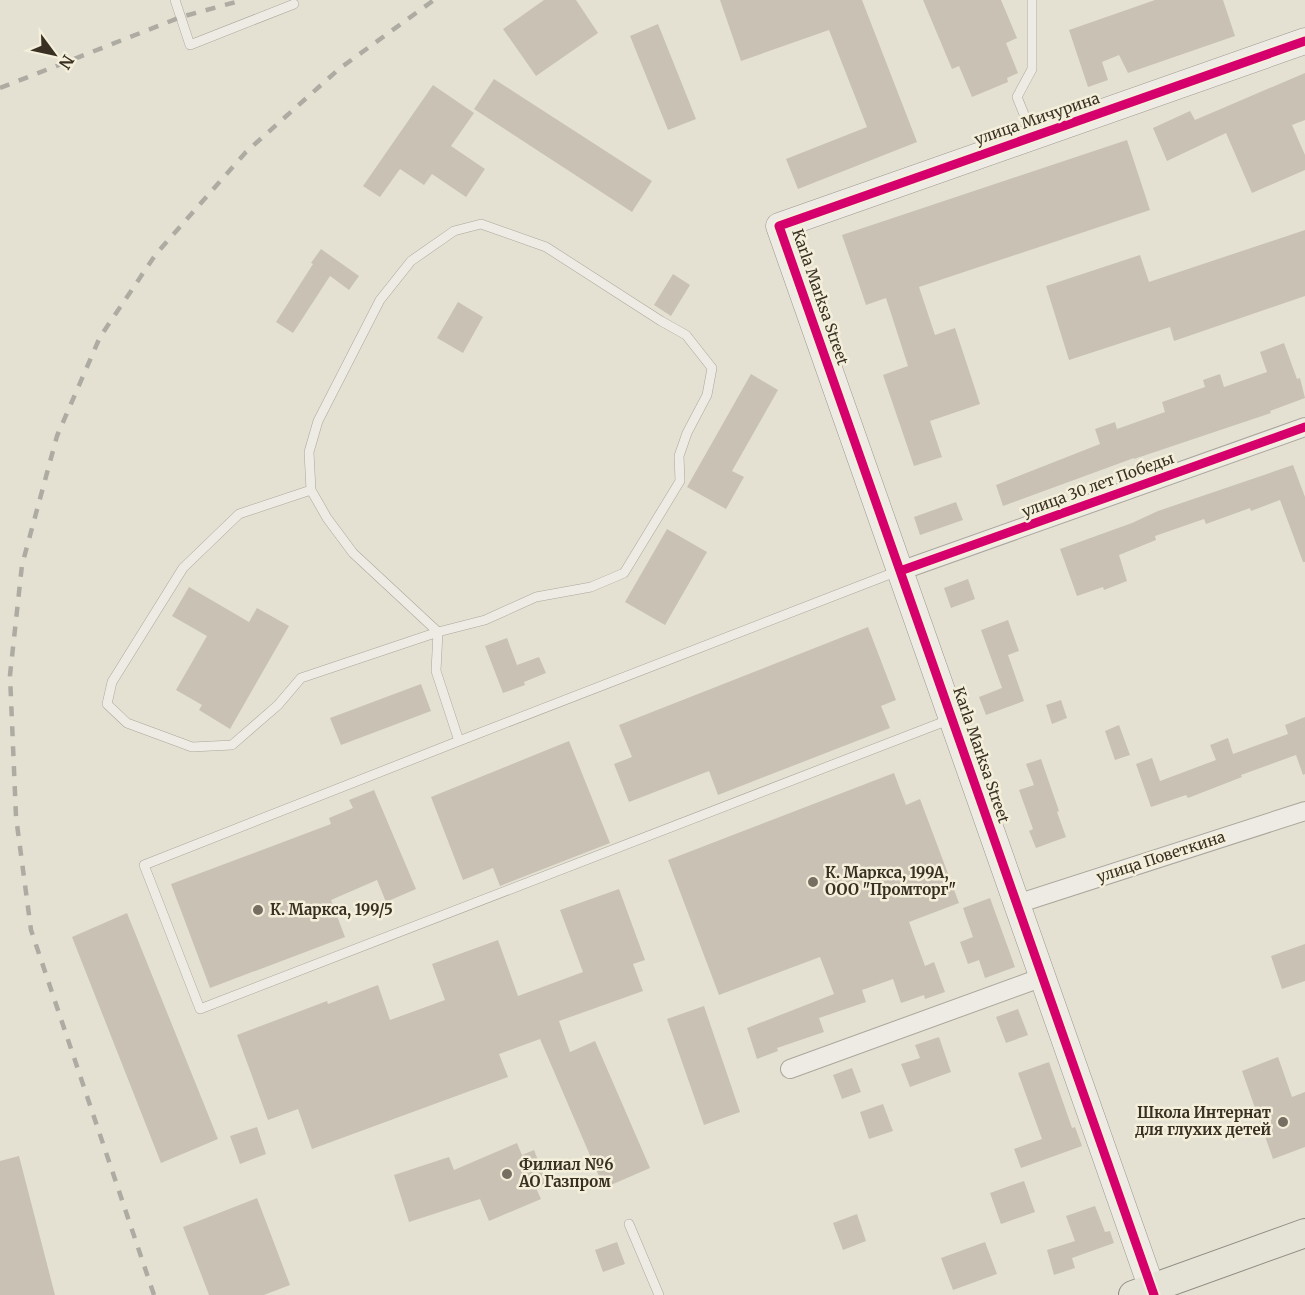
<svg xmlns="http://www.w3.org/2000/svg" width="1305" height="1295" font-family="Merriweather,serif">
<rect width="100%" height="100%" fill="#e4e1d3"/>
<path fill="#c8c1b4" d="M544 0H576L598 33 536 76 503 29Z
M720 0H862L917 142 798 189 786 159 867 127 829 30 741 61Z
M923 0H1001L1017 38 1006 43 1018 73 1007 78 1008 82 972 97 959 66 952 69Z
M1155 0H1223L1235 36 1128 73 1119 55 1102 62 1108 80 1088 87 1069 30Z
M658 24 696 119 668 130 630 36Z
M1305 73V120L1292 125 1305 155V170L1252 193 1226 133 1167 161 1153 128 1190 111 1195 120Z
M494 79 652 181 632 212 474 109Z
M433 85 474 113 451 146 485 169 466 197 432 174 424 185 400 169 380 197 363 186Z
M1127 140 1150 210 919 287 935 335 955 328 980 404 930 421 942 457 914 466 883 375 908 366 886 298 866 305 842 235Z
M1305 230V296L1174 341 1170 327 1069 360 1046 286 1140 255 1149 282Z
M321 249 359 276 349 290 330 276 293 333 276 322 313 264 311 263Z
M673 274 690 285 671 316 654 305Z
M458 302 483 317 463 353 437 338Z
M1284 343 1297 379 1300 378 1305 398 1270 411 1271 413 1134 459V458L1003 506 996 485 1100 444 1095 429 1115 422 1117 429 1165 412 1162 402 1205 387 1203 380 1220 374 1224 387 1267 372 1260 352Z
M751 374 778 390 732 471 744 477 726 509 687 487Z
M1293 465 1305 497V562H1303L1280 500 1251 511 1250 508 1206 524 1204 519 1155 536 1156 540 1119 555 1127 581 1104 590 1103 587 1077 596 1060 549 1132 523 1158 511Z
M956 502 963 520 920 535 914 517Z
M667 529 707 552 665 625 625 602Z
M968 579 975 599 951 608 944 588Z
M189 587 249 622 257 608 289 626 230 729 199 710 202 705 176 690 207 636 172 616Z
M1008 620 1019 651 1008 655 1024 701 986 715 979 697 1002 688 981 630Z
M868 627 896 700 881 706 890 728 718 795 709 771 629 802 614 764 632 757 619 725Z
M507 638 517 665 539 657 546 673 524 682 525 685 503 693 485 646Z
M421 684 431 711 341 745 330 718Z
M1061 700 1067 718 1052 724 1046 705Z
M1305 717V774L1303 775 1296 755 1241 775 1242 777 1188 798 1186 795 1151 807 1136 764 1152 758 1160 781 1216 760 1210 745 1228 738 1233 754 1288 734 1285 725Z
M1119 725 1130 755 1115 760 1105 731Z
M569 741 610 843 500 886 493 868 463 880 431 797Z
M1041 759 1059 811 1057 812 1066 837 1036 848 1029 831 1033 829 1019 790 1034 785 1026 764Z
M894 773 906 805 920 799 959 903 909 922 925 966 934 962 945 992 925 999 924 995 901 1003 893 979 862 990 866 1002 819 1018 824 1032 777 1048 778 1051 757 1059 747 1028 834 994 820 957 719 995 668 860Z
M374 790 416 889 386 902 377 880 331 900 345 937 210 988 171 884 331 824 329 818 353 808 349 800Z
M619 889 645 960 633 964 643 991 559 1021 570 1052 595 1041 650 1168 604 1188 540 1039 499 1054 508 1077 312 1149 298 1109 268 1120 237 1035 327 1001 328 1004 378 985 390 1020 445 1000 432 964 498 940 518 996 583 972 560 910Z
M990 898 1015 967 985 978 979 960 968 964 960 942 973 937 963 908Z
M127 913 218 1139 161 1163 72 937Z
M1305 944V981L1282 989 1271 956Z
M704 1006 740 1112 704 1125 667 1019Z
M1018 1009 1028 1035 1006 1043 996 1017Z
M939 1037 951 1072 910 1087 901 1064 920 1058 915 1045Z
M1278 1057 1292 1097 1305 1092V1147L1273 1159 1242 1071Z
M1049 1062 1072 1128 1075 1127 1082 1146 1021 1168 1014 1149 1042 1139 1018 1073Z
M852 1068 861 1092 842 1099 833 1075Z
M883 1104 893 1131 869 1139 860 1112Z
M257 1127 266 1154 240 1164 230 1136Z
M517 1143 522 1155 534 1150 547 1183 536 1188 541 1199 489 1221 480 1199 409 1222 394 1175 449 1157 454 1170Z
M19 1156 55 1295H0V1161Z
M1024 1181 1035 1212 1001 1224 990 1193Z
M257 1198 290 1285 264 1295H209L183 1227Z
M1095 1206 1105 1232 1110 1231 1114 1243 1072 1258 1075 1268 1054 1275 1047 1250 1075 1241 1066 1216Z
M857 1214 866 1241 843 1250 833 1223Z
M617 1242 625 1264 603 1272 595 1250Z
M985 1242 997 1274 953 1290 941 1258Z"/>
<g fill="none" stroke-linecap="round" stroke-linejoin="round">
<g stroke="#aaa69b" stroke-width="10">
<path id="lane" d="M175 0 190 45 294 4
M1032 134 1017 97 1032 69V0
M311 490 239 514 183 568 112 682 107 704 127 723 192 747 232 745 278 705 301 678 438 632 485 620 536 597 591 587 624 573 680 481 679 456 687 433 707 395 712 368 686 335 661 321 546 247 481 224 454 231 411 261 380 300 318 421 309 452 311 490 327 518 353 553 438 632
M898 571 459 741 144 865 200 1009 951 719
M438 632 436 671 459 741
M629 1224 659 1295"/>
</g>
<g stroke="#aaa69b" stroke-width="20">
<path id="street" d="M900 571 1305 427
M1017 904 1305 811
M790 1069 1043 977"/>
</g>
<g stroke="#9a968b" stroke-width="27">
<path id="secondary" d="M1152 1289 779 226 1305 41"/>
</g>
<g stroke="#908c82" stroke-width="30">
<path id="primary" d="M1133 1295 1305 1233"/>
</g>
<use href="#lane" stroke="#edebe4" stroke-width="9"/>
<use href="#street" stroke="#edebe4" stroke-width="18"/>
<use href="#secondary" stroke="#edebe4" stroke-width="26"/>
<use href="#primary" stroke="#e5e2d6" stroke-width="28"/>
<path stroke="#aeaba3" stroke-width="4.5" stroke-dasharray="10 10" stroke-linecap="butt" d="M0 88 181 17 243 0
M154 1295 31 930 16 817 10 675 22 565 57 436 100 337 156 254 246 152 339 69 434 0"/>
<g stroke="#f3efdb" stroke-width="13">
<path id="cycleway" d="M900 571 1305 427
M1154 1295 779 226 1305 41"/>
</g>
<use href="#cycleway" stroke="#d6006c" stroke-width="9"/>
</g>
<g fill="#756e61" stroke="#f3efdb" stroke-width="2">
<circle cx="813" cy="882" r="6"/>
<circle cx="258" cy="910" r="6"/>
<circle cx="1283" cy="1122" r="6"/>
<circle cx="507" cy="1174" r="6"/>
</g>
<g text-anchor="middle" stroke-width="5" stroke-linejoin="round" paint-order="stroke">
<g font-size="15" fill="#393023" stroke="#f3efdb">
<text transform="translate(1037 119) rotate(-19)" y="5">улица Мичурина</text>
<text transform="translate(820 297) rotate(71)" y="5">Karla Marksa Street</text>
<text transform="translate(1098 485) rotate(-20)" y="5">улица 30 лет Победы</text>
<text transform="translate(981 755) rotate(71)" y="5">Karla Marksa Street</text>
<text transform="translate(1161 857) rotate(-18)" y="5">улица Поветкина</text>
</g>
<g font-size="15" font-weight="bold" fill="#393023" stroke="#f3efdb" text-anchor="start">
<text x="825" y="878">К. Маркса, 199А,<tspan x="825" dy="17">ООО "Промторг"</tspan></text>
<text x="270" y="915">К. Маркса, 199/5</text>
<text x="1271" y="1118" text-anchor="end">Школа Интернат<tspan x="1271" dy="17">для глухих детей</tspan></text>
<text x="519" y="1170">Филиал №6<tspan x="519" dy="17">АО Газпром</tspan></text>
</g>
</g>
<g transform="translate(54 54) rotate(123)" stroke="#f3efdb" stroke-width="4.5" paint-order="stroke">
<path d="M0-4.5L10 22L0 15L-10 22Z" fill="#393023"/>
<text y="-9" font-size="16" font-weight="bold" text-anchor="middle" fill="#393023">N</text>
</g>
</svg>
